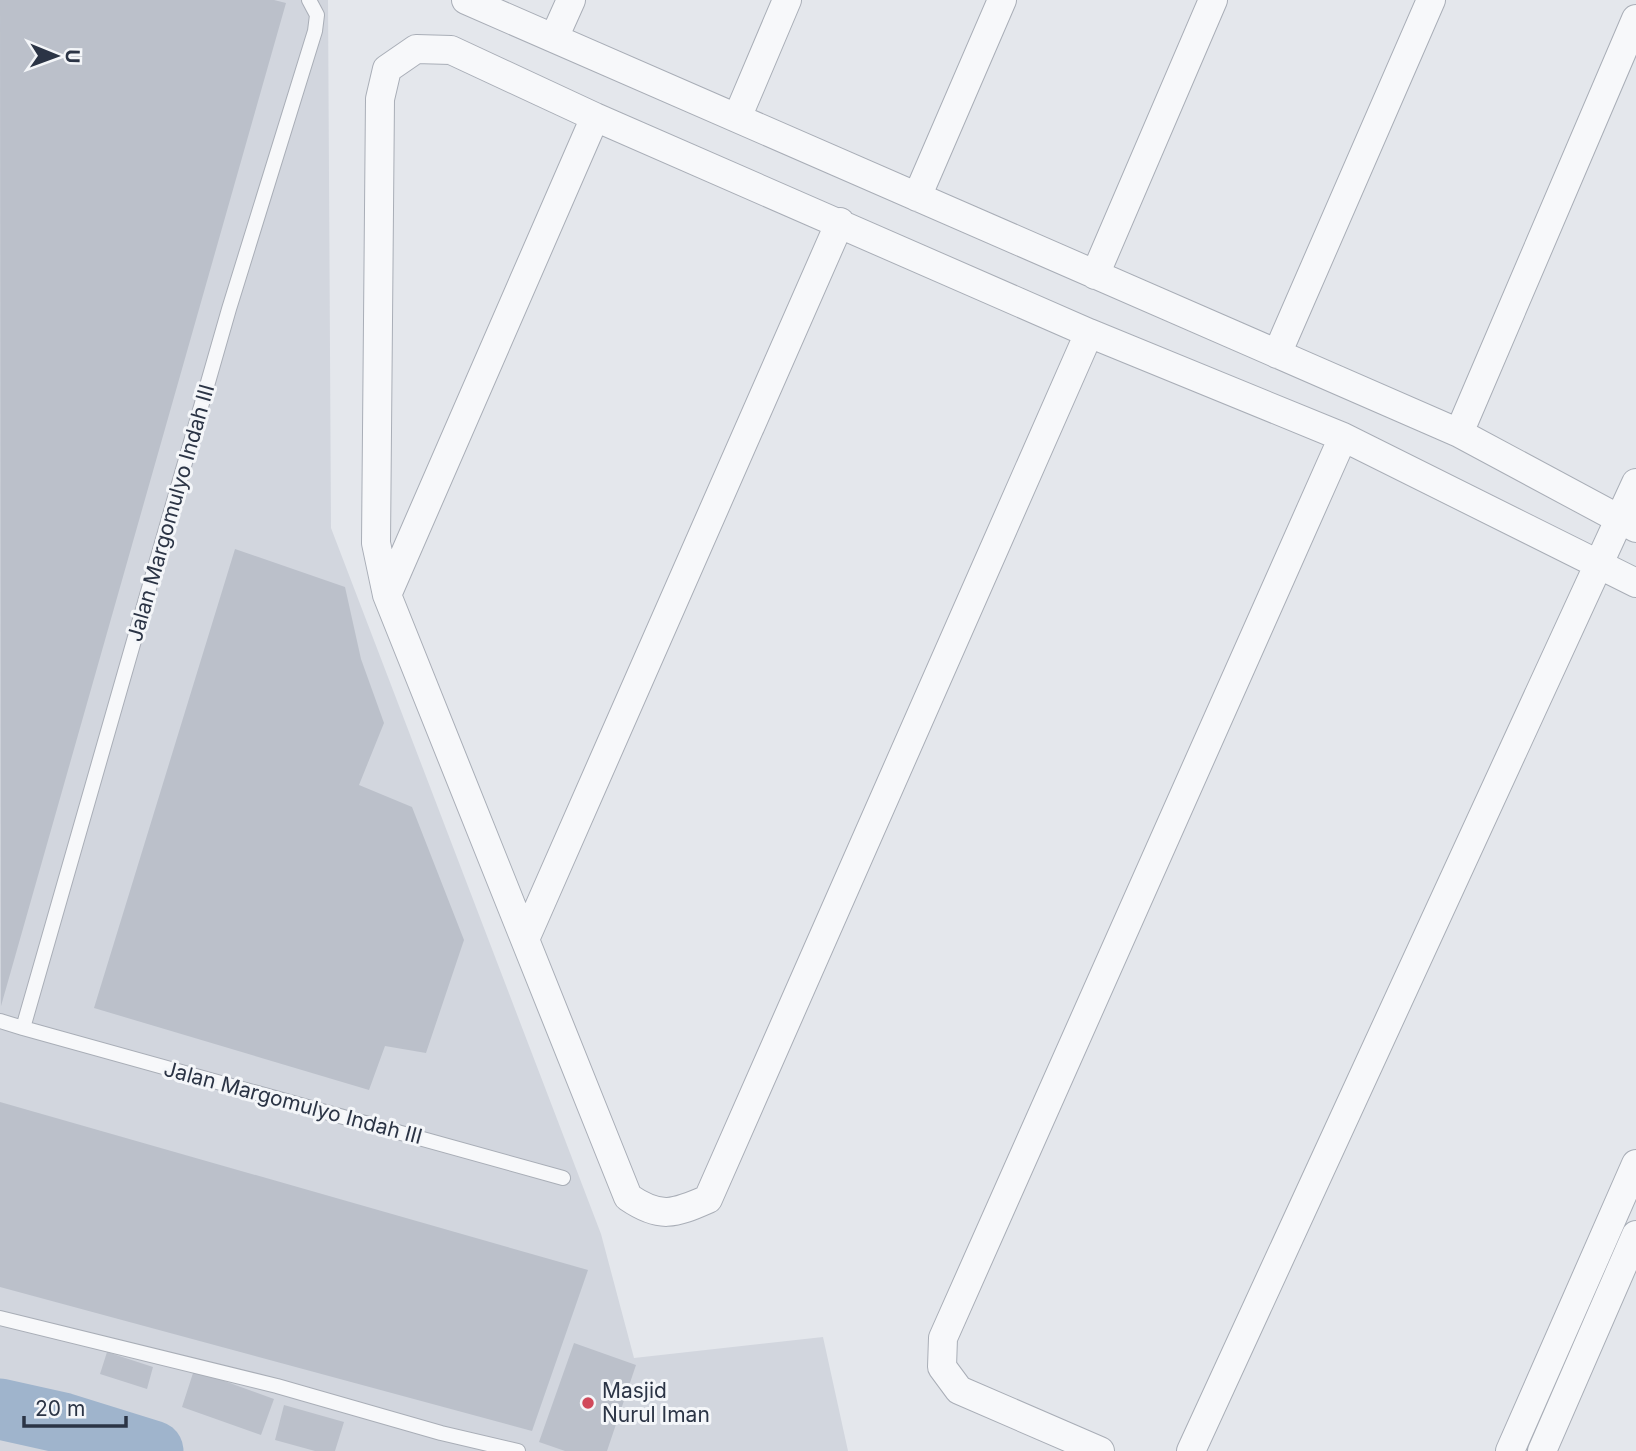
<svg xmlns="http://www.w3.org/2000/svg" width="1636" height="1451" font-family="Inter,sans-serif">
<rect width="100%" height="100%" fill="#e4e7ec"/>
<path fill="#d2d6de" d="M0 0H328L331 528 601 1234 634 1358 823 1337 848 1451H0Z"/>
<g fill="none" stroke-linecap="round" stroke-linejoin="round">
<path stroke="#9fb4cc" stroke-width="61" d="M0 1409 63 1423 153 1451"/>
</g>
<path fill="#bbc0ca" d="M0 0H274L286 3 1 1006Z
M235 549 345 587 361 659 384 723 359 785 412 807 464 940 426 1053 385 1046 369 1090 94 1008Z
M0 1102 588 1270 532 1431 0 1287Z
M574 1343 636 1365 607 1451H565L539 1442Z
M107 1352 153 1367 147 1389 100 1374Z
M194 1370 274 1399 261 1435 182 1407Z
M284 1405 344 1422 335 1451H315L275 1440Z"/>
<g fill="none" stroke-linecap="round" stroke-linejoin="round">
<g stroke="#a9aeb7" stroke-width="16">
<path id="lane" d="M309 0 317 15 315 31 229 309 23 1028 563 1178
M0 1021 23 1028
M0 1318 277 1386 441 1433 518 1451"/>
</g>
<g stroke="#a9aeb7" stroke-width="30">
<path id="street" d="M466 0 1459 433 1636 528
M554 38 571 0
M737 118 787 0
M917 197 1002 0
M1095 275 1213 0
M1089 333 708 1199C674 1214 660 1219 628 1197L387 595 376 543 380 99 387 69 416 49 451 50 595 117 1089 333 1343 437 1636 583
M1277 354 1431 0
M1459 433 1636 19
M387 595 595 117
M526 937 840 222
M1100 1451 959 1390 942 1367 943 1338 1343 437
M1191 1451 1636 483
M1510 1451 1636 1164
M1542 1451 1636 1235"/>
</g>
<use href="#lane" stroke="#f7f8fa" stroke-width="14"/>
<use href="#street" stroke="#f7f8fa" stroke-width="28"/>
</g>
<circle fill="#d1495b" stroke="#f4f6f9" stroke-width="2.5" cx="588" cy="1403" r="7"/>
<g text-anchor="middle" stroke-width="6" stroke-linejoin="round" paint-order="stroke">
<g font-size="21" fill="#2b3445" stroke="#f4f6f9">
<text transform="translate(171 513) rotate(-74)" y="7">Jalan Margomulyo Indah III</text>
<text transform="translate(293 1103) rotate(15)" y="7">Jalan Margomulyo Indah III</text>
</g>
<g font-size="21" fill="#2b3445" stroke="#f4f6f9" text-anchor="start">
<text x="602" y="1398">Masjid<tspan x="602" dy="24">Nurul Iman</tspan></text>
</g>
</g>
<g transform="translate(56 56) rotate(91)" stroke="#f4f6f9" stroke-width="5" paint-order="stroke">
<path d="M0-5L12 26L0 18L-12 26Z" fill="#2b3445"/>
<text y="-10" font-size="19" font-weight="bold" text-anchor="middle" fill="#2b3445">U</text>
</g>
<path d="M24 1416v10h102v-10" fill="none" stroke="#2b3445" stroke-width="3.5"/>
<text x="35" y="1416" font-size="21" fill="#2b3445" stroke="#f4f6f9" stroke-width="5" paint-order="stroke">20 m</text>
</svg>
